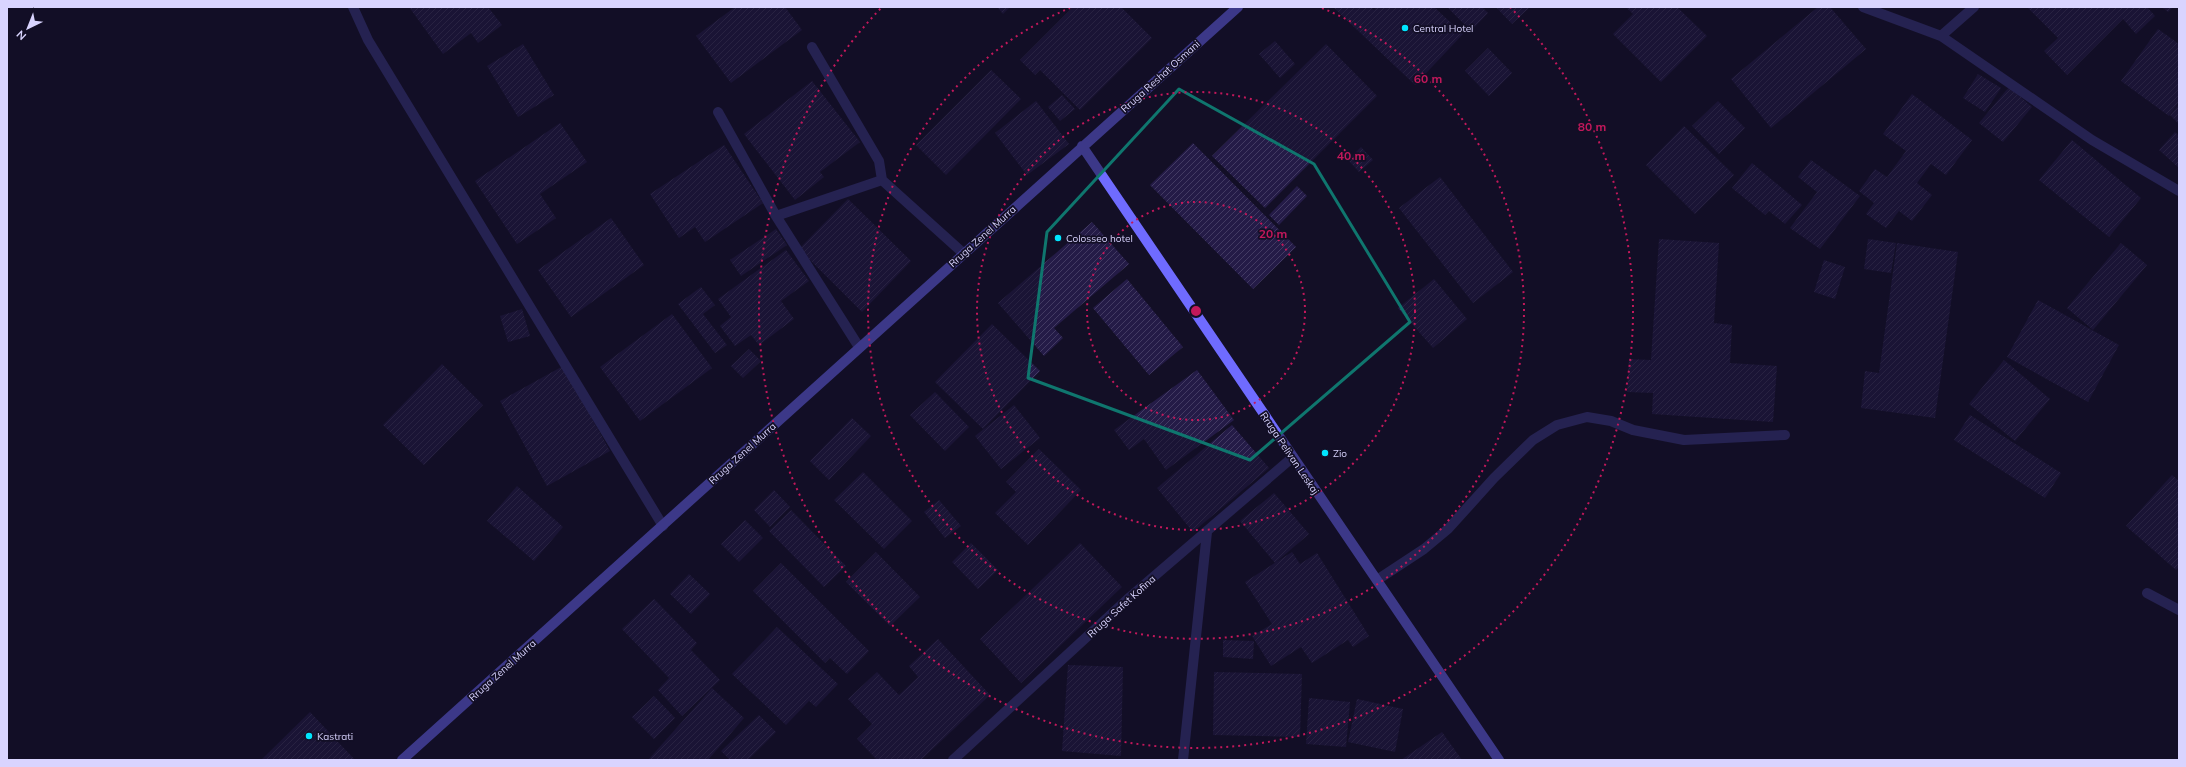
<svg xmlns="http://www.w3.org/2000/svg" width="2186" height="767" font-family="Mulish,sans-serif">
<defs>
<pattern id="building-hatch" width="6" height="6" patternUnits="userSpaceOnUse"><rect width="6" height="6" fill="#241b47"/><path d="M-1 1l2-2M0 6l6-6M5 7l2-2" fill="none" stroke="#433b63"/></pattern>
</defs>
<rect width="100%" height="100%" fill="#130f26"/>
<path fill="url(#building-hatch)" d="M409 7H488L502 25 478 43 471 33 443 54Z
M735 7H785L802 30 731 83 696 36Z
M997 7H1010L1003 14Z
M1073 7H1121L1152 38 1080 110 1040 70 1035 75 1020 60Z
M1333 7H1371L1374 10 1376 7H1434L1463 34 1415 85Z
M1447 7H1482L1488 13 1471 31Z
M1496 7H1530L1512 24Z
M1626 7H1677L1707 36 1661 82 1613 34 1633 14Z
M1818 7H1830L1866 49 1771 128 1731 79Z
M2027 7H2147L2155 16 2136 34 2123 19 2067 75 2044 51 2058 38Z
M2162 7H2173L2168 12Z
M2158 29 2179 44V102L2169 116 2121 81Z
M1275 41 1295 64 1280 78 1259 54Z
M523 44 554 95 518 117 487 66Z
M1326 44 1377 96 1265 208 1212 156Z
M1488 48 1512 73 1489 96 1465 71Z
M991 70 1021 99 946 175 916 145Z
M1978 74 2001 88 1985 112 1963 98Z
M812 81 860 142 820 172 824 177 795 200 744 134Z
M2009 87 2032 107 2003 142 1979 123Z
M1912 94 1972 140 1946 175 1931 164 1917 183 1932 195 1912 221 1899 211 1886 228 1866 214 1874 203 1859 191 1875 169 1887 177 1906 151 1883 134Z
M1062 95 1075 109 1060 121 1048 107Z
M1036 101 1069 144 1027 175 995 133Z
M1718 101 1745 128 1719 154 1692 126Z
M2179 104V124L2170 115Z
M560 123 587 162 540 194 556 218 517 244 475 181Z
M1684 126 1734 175 1695 214 1646 165Z
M2175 132 2179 136V168L2159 150Z
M2072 140 2141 198 2109 237 2039 180Z
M1193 143 1296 247 1253 289 1150 185Z
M724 145 763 203 705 242 695 227 679 238 650 194Z
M1361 147 1373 160 1359 172 1348 160Z
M1811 160 1860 196 1820 249 1790 228 1817 192 1798 177Z
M1752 163 1802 205 1785 224 1769 211 1765 215 1732 188Z
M1440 177 1513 272 1473 303 1399 208Z
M1297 186 1307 196 1279 225 1269 215Z
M848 199 911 261 862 312 799 249Z
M611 218 644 265 571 317 538 270Z
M1092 222 1129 264 1054 328 1063 338 1044 356 998 303Z
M776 229 787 245 741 276 730 260Z
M1659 239 1719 243 1714 323 1732 325 1730 363 1777 366 1773 422 1652 414 1653 393 1627 392 1629 359 1651 360Z
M1868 239 1896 243 1891 273 1864 269Z
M1897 243 1958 252 1935 418 1861 408 1865 371 1879 373Z
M2121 243 2147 265 2093 330 2067 308Z
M786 250 809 281 781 301 794 319 759 345 751 335 735 346 720 326 731 317 718 299Z
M1824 260 1845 267 1835 299 1814 292Z
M1127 279 1183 347 1149 375 1093 308Z
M1434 279 1467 319 1433 348 1398 308Z
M701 287 715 305 703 314 727 345 715 353 678 304Z
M2038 300 2119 345 2088 402 2007 357Z
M522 309 530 336 508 342 500 316Z
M672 314 712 368 640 421 600 367Z
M992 324 1040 371 983 429 935 382Z
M749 349 761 361 743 378 731 366Z
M2004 360 2050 399 2015 441 1969 404Z
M442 364 483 405 424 465 383 425Z
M563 366 610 451 547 486 500 401Z
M1197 370 1234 420 1166 470 1144 439 1129 450 1114 430Z
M935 392 969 427 945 451 910 415Z
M1014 405 1040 438 1001 469 975 436Z
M1970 415 2061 473 2045 498 1954 440Z
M852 418 871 436 829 480 810 461Z
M1232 425 1269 468 1193 532 1157 488Z
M1039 449 1081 490 1028 545 995 513 1016 492 1006 482Z
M863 472 912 521 884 549 834 500Z
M2172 475 2179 481V567L2176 570 2126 526Z
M517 486 563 527 534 561 487 521Z
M774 490 790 507 770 527 754 510Z
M1274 493 1309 534 1275 563 1240 521Z
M939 500 961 526 945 538 924 512Z
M791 510 846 566 824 587 769 531Z
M745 520 763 538 739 562 721 544Z
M971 543 998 570 978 589 952 562Z
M1080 543 1122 587 1021 683 980 639Z
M876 552 920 597 890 626 846 582Z
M1292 552 1300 564 1317 553 1369 636 1353 647 1348 640 1312 663 1301 647 1271 666 1252 636 1272 624 1245 582Z
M781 563 869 651 847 674 830 658 825 663 753 591Z
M689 574 710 594 691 614 670 594Z
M654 599 697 643 691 650 720 680 682 716 658 690 669 678 622 629Z
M777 627 838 684 816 707 809 701 786 725 732 674Z
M938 639 990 695 921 760H877L857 739 872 724 848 699 877 672 899 695 918 677 909 666Z
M1223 640 1254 641 1253 659 1223 657Z
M1068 665 1123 667 1121 756 1062 751Z
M1214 672 1302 674 1300 737 1213 735Z
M712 688 744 718 708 760H648Z
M654 696 675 718 654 739 632 717Z
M1309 698 1350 702 1346 747 1306 744Z
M1357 699 1403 709 1395 752 1348 742Z
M310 712 355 760H261Z
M759 715 776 732 748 760H730L721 751Z
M1442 732 1462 760H1401Z"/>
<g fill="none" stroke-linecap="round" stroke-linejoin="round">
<path stroke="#3d3a85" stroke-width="10" d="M353 7 368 40 663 526
M1863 7 1941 36 2092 140 2179 191
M1941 36 1974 7
M812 47 879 161 882 180 963 253
M718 112 776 216 859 347
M776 216 882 180
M1377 580 1424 549 1448 529 1494 478 1533 440 1557 425 1587 417 1611 421 1633 430 1684 440 1785 435
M2147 593 2179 610
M953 760 1130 597 1293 457
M1183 760 1207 532"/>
<path stroke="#6f6bff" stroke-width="10" d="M1082 146 1499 760
M402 760 1238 7"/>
</g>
<path d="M0 0H2186V767H0ZM1179 89 1314 164 1410 322 1250 460 1028 378 1047 232Z" fill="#130f26" fill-opacity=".55" fill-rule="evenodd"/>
<path fill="none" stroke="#0f766e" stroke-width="3" stroke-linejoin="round" d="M1179 89 1314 164 1410 322 1250 460 1028 378 1047 232Z"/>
<g fill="none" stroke="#c2185b" stroke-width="2" stroke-dasharray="2 4">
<circle cx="1196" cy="311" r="109"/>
<circle cx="1196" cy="311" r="219"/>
<path d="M1322 8A328 328 0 1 1 1070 8"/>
<path d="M1510 7A437 437 0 1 1 882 7"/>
</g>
<g fill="#00e5ff" stroke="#130f26" stroke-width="1.5">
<circle cx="1405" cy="28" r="4"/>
<circle cx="1058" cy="238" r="4"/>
<circle cx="1325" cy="453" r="4"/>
<circle cx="309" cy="736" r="4"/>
</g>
<g text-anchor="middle" stroke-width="3.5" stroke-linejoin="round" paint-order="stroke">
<g font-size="10" fill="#d9d4ff" stroke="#130f26" text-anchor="start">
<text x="1413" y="32">Central Hotel</text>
<text x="1066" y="242">Colosseo hotel</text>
<text x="1333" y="457">Zio</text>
<text x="317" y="740">Kastrati</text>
</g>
<g font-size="10" fill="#d9d4ff" stroke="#130f26">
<text transform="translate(1160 76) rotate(-42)" y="4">Rruga Reshat Osmani</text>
<text transform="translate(982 236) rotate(-42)" y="4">Rruga Zenel Murra</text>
<text transform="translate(742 453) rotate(-42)" y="4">Rruga Zenel Murra</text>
<text transform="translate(1290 453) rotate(56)" y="4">Rruga Pelivan Leskaj</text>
<text transform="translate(1121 606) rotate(-42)" y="4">Rruga Safet Kofina</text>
<text transform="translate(502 670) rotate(-42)" y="4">Rruga Zenel Murra</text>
</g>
</g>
<circle cx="1196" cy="311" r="6" fill="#c2185b" stroke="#130f26" stroke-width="2"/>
<g font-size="12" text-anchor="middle" font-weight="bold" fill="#c2185b" stroke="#130f26" stroke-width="3.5" stroke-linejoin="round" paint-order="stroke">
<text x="1428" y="83">60 m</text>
<text x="1592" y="131">80 m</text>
<text x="1351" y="160">40 m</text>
<text x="1273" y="238">20 m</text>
</g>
<rect width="2186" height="767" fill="none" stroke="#d9d4ff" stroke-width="16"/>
<g transform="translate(28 28) rotate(223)" stroke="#130f26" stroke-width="3" paint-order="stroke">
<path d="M0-3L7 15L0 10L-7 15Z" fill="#d9d4ff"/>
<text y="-6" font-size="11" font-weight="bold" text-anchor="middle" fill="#d9d4ff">N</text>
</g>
</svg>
